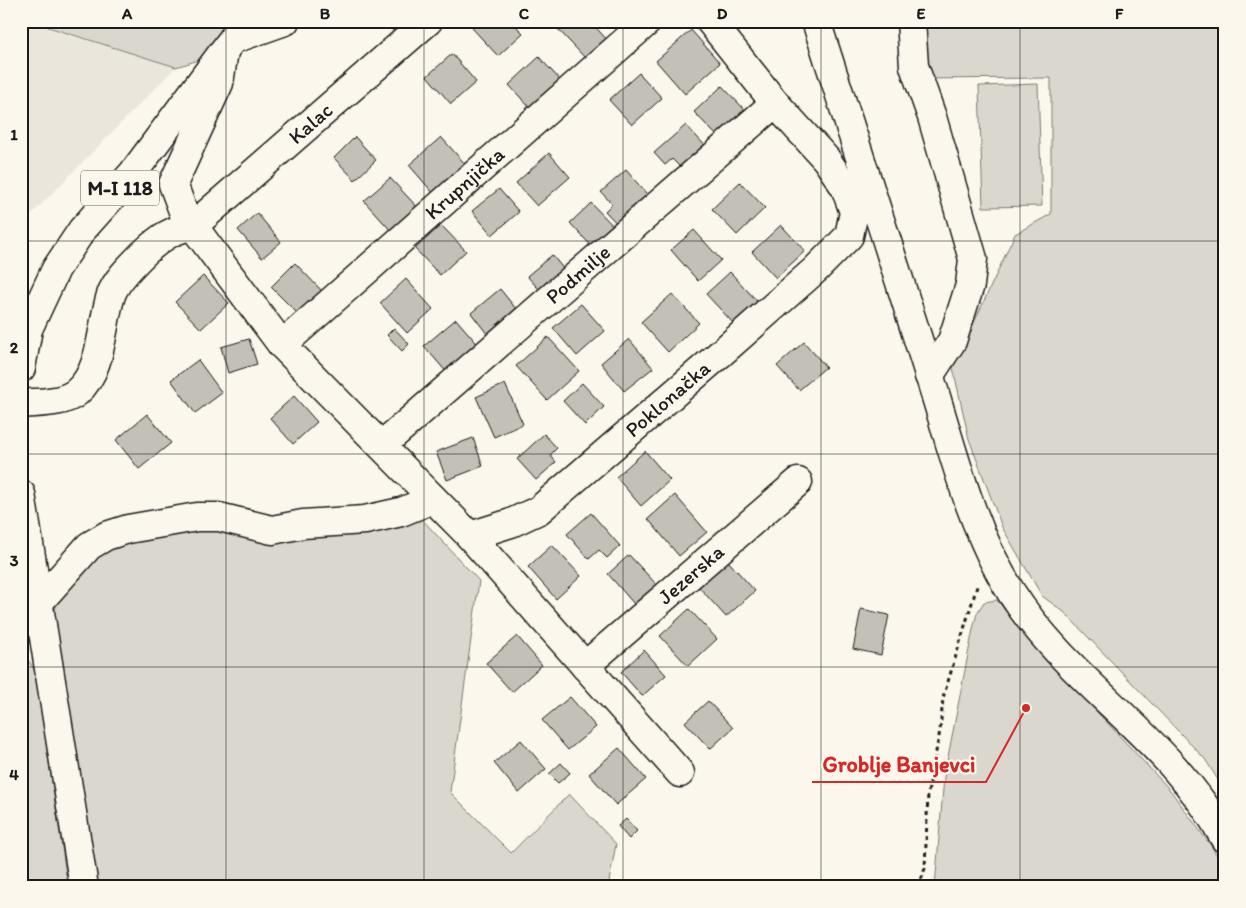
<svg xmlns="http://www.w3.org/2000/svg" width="1246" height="908" font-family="Itim,sans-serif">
<rect width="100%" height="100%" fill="#fbf7ec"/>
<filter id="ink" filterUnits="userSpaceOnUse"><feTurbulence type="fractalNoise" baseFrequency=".02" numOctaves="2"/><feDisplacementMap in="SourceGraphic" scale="10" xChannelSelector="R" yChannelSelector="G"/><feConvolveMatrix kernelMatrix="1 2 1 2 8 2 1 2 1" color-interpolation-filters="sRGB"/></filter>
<g filter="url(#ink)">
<path fill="#eae6dc" d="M21 21H47L48 28 176 67 21 225Z"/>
<path fill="#dad7ce" stroke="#7b7a75" d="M47 21H233L199 60 176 67 48 27Z
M911 21H1225V791L1205 759 1064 612 1042 596 1002 527 969 439 953 368 1015 234 1051 214V78L919 79Z
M1038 84 1042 206 983 207 979 86Z
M419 516 479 581 450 792 511 853 569 794 616 844 608 887H95L51 620 63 590 107 545 175 530Z
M997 600 1030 640 1170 790 1212 847 1225 870V887H935L944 777 973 629 977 613 984 602Z
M21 648 35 671 68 887H21Z"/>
<path fill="#c3c0b8" stroke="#1c1c1c" d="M380 21H414L402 37Z
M479 21H511L523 33 498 56 472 28Z
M561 21H590L609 42 588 61 555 26Z
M612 21H635L622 33Z
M691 30 720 63 685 94 656 61Z
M452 54 476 82 451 104 427 76Z
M539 57 562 82 532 110 509 85Z
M639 73 662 98 632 125 609 100Z
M722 86 747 112 719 138 694 112Z
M686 125 708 149 684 171 672 159 665 165 654 153Z
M355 137 376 160 355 180 334 158Z
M441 137 466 165 434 194 409 165Z
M549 153 570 177 537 206 516 183Z
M626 170 652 200 621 228 605 211 612 204 601 192Z
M390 178 420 210 394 234 364 201Z
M740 182 765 208 737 235 712 209Z
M499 189 519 212 492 235 472 211Z
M591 203 619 232 597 252 570 223Z
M257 213 281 242 262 258 238 230Z
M441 225 466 251 440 275 415 249Z
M781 225 805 251 776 278 752 252Z
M694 230 721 260 698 281 671 250Z
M552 255 570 277 546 297 527 276Z
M295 263 322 291 298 314 271 287Z
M730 272 758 302 734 324 706 294Z
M203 276 229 303 201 329 175 302Z
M406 279 433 309 407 333 380 303Z
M500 289 521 315 491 339 471 313Z
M672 294 699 323 668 352 641 322Z
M581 304 605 331 577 356 553 328Z
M456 319 480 347 448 374 424 346Z
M394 328 409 344 402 351 387 335Z
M548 337 579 371 547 400 516 366Z
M249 339 257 364 228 373 221 347Z
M629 339 653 368 624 391 601 363Z
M804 342 826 367 799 390 777 366Z
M198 360 222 393 195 413 171 380Z
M582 383 604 407 585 425 563 401Z
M505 384 523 424 494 437 476 397Z
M294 396 317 422 293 444 270 418Z
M147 414 171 443 139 469 116 440Z
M544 434 557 448 550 455 556 462 536 480 517 459Z
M473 438 483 466 447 480 436 452Z
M645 451 670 480 641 506 616 477Z
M675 495 707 532 679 556 648 519Z
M591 513 620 546 607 558 599 550 589 559 567 534Z
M552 545 581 576 556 599 528 567Z
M629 555 657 585 635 605 608 574Z
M727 560 755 591 726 617 698 586Z
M689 609 717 639 688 666 660 636Z
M861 609 889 615 881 655 853 649Z
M517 636 542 665 512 692 486 663Z
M644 650 666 675 642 696 621 672Z
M570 697 596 727 568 750 542 720Z
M708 701 733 728 710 749 685 722Z
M521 740 546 769 519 793 494 763Z
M619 748 646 779 616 805 589 774Z
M561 763 570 773 558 783 549 774Z
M626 819 637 831 629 839 618 826Z"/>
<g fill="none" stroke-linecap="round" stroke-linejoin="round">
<g stroke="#1c1c1c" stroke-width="31">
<g id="minor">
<path d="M816 21C854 139 892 256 929 374 952 447 970 526 1011 592 1070 685 1171 738 1225 839"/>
<path d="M911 21 914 66 932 117 973 259 970 285 952 341 929 376"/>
<path d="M234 39 285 21"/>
<path id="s1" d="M193 226 428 21"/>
<path d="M189 227 173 184 219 83 224 51"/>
<path id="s2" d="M282 345 648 21"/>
<path d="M21 404C38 402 63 404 77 392 103 370 101 325 111 295 116 280 133 264 144 253 159 239 172 229 193 226L282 345 470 536 680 773"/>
<path id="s3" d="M382 445 775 103"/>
<path id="s4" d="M470 536 511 523 539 510 720 354 815 270 849 236 854 212 845 187 826 159 775 103 710 21"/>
<path d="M39 602 89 546 106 536 128 529 197 517H219L272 530 303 524 365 520 401 512 433 499"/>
<path d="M21 614 42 627"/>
<path id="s5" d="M585 666 798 482"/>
</g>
</g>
<g stroke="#1c1c1c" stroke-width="31">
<path id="major" d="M21 368 28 329 56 269 82 230 133 173 246 21
M21 494 84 887"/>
</g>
<path stroke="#1c1c1c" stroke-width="3" stroke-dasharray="4 4" stroke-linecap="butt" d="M919 887 925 868 928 793 940 731 943 698 978 583"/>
<use href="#minor" stroke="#fbf7ec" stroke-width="28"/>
<use href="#major" stroke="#fbf7ec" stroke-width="28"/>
</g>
</g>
<path fill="none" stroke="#1c1c1c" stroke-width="1" stroke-opacity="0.55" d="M226 21V887M424 21V887M623 21V887M821 21V887M1020 21V887M21 241H1225M21 454H1225M21 667H1225"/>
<g text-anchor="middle" stroke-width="4.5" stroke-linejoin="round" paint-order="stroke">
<rect fill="#fbf7ec" stroke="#5f5e5a" stroke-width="1" x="81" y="170.5" width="78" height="35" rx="4"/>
<g font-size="20" font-weight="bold" fill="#1c1c1c">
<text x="120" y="195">M-I 118</text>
</g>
<g font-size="21" fill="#1c1c1c" stroke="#fbf7ec">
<text dy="7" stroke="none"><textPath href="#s1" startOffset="156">Kalac</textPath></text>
<text dy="7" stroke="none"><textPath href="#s2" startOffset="244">Krupnjička</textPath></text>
<text dy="7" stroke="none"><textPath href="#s3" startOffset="260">Podmilje</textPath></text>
<text dy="7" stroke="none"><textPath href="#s4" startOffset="244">Poklonačka</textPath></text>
<text dy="7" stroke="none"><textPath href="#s5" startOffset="140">Jezerska</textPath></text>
</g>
</g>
<path fill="none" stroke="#d62828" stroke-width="2" d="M1026 708L986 782H812"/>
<circle fill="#d62828" stroke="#fbf7ec" stroke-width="2" cx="1026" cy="708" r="5"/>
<g font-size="22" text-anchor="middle" font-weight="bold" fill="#d62828" stroke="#fbf7ec" stroke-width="4.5" stroke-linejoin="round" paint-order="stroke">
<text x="899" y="772">Groblje Banjevci</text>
</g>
<rect width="1246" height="908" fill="none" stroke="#fbf7ec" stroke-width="55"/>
<rect x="28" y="28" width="1190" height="852" fill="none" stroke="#1c1c1c" stroke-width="2"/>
<g font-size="16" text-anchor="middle" font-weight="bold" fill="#1c1c1c">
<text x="127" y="19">A</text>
<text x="325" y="19">B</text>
<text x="524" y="19">C</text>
<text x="722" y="19">D</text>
<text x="921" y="19">E</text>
<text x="1119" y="19">F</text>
<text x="14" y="140">1</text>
<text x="14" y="353">2</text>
<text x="14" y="566">3</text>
<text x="14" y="780">4</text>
</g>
</svg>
